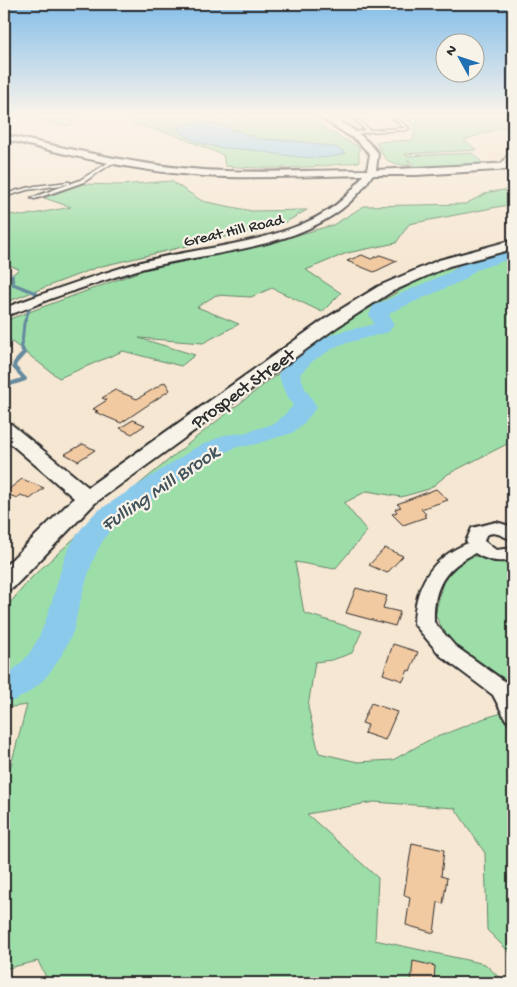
<svg xmlns="http://www.w3.org/2000/svg" width="517" height="987" font-family="'Gochi Hand',sans-serif">
<rect width="100%" height="100%" fill="#f6e7d3"/>
<filter id="ink" filterUnits="userSpaceOnUse"><feTurbulence type="fractalNoise" baseFrequency=".02" numOctaves="2"/><feDisplacementMap in="SourceGraphic" scale="10" xChannelSelector="R" yChannelSelector="G"/><feConvolveMatrix kernelMatrix="1 2 1 2 8 2 1 2 1" color-interpolation-filters="sRGB"/></filter>
<g filter="url(#ink)">
<path fill="#f5dec4" d="M513 128V163L489 164 468 140Z"/>
<path fill="#9ddea8" stroke="#64846a" d="M18 116H78L69 126Z
M313 116 325 129 359 147V162C314 168 270 170 225 166L223 155 172 134 133 124 129 117Z
M402 116H513V124L464 140 477 150 405 154 406 156 472 153 484 164 416 168 408 159 410 166C388 163 385 162 376 142L414 140V125Z
M171 181 202 201 252 211 307 210 284 223 98 267 4 303V278L12 275 19 269 4 263V213L22 216 71 207 44 198 83 184 120 185Z
M513 189V204L409 224 396 243 347 253 306 270 341 293 322 312 272 288 251 297 216 295 197 307 239 324 203 343 139 338 195 355 181 366 123 351 59 378 4 336V321L144 270 257 246 333 225 364 206 465 204 489 192Z
M513 250V441L448 474 429 489 401 497 367 491 344 503 367 531 335 569 295 562 304 613 362 631 352 653 332 660 315 662 308 707 319 753 358 762 393 760 427 741 485 718 502 713 513 737V956L487 930 485 853 455 808 374 802 307 814 378 878 375 940 485 964 505 983H49L38 961 4 969V791L27 705 4 708V610L32 577 80 533 199 435 346 321 426 276Z
M471 556 513 558V684L451 645 435 615 445 573Z"/>
<path fill="#8bcaeb" stroke="#658a9e" d="M198 121 222 125 258 139 298 141 338 148 346 153C319 164 277 153 250 150 234 148 220 149 204 144 194 141 185 136 177 129L182 125Z"/>
<g fill="none" stroke-linecap="round" stroke-linejoin="round">
<path stroke="#658a9e" stroke-width="3" d="M12 275 13 284 36 293 34 298
M22 344 24 323 30 307"/>
<path stroke="#658a9e" stroke-width="4" d="M4 386 25 379 14 367 15 363 24 353 21 346 22 343"/>
<path fill="#8bcaeb" fill-rule="evenodd" d="M513 247V258L476 270 464 280 389 313 394 324 389 332 339 345 314 360 300 374 305 388 317 407 303 424 292 433 253 445 237 447 213 458 116 524C93 547 87 580 78 610 76 616 76 623 74 629 61 662 40 694 4 704V676C47 653 51 593 67 552 74 537 85 523 96 512L195 448 224 435 243 433 276 423 293 406 283 388 278 374C295 350 319 337 347 330 356 328 365 327 374 324L369 315 373 306 450 272 464 262Z"/>
</g>
<path fill="#f2caa2" stroke="#2b2b2b" d="M362 255 371 259 380 255 397 261 374 272 347 261Z
M165 382 170 390 121 423 95 412 98 411 93 409 107 400 102 398 115 390 137 399Z
M133 420 145 425 132 434 120 428Z
M83 444 95 450 78 461 65 454Z
M22 479 44 488 30 499 21 495 17 498 4 493Z
M436 489 448 500 421 509 426 514 424 515 426 517 403 525 392 514 397 512 395 509 401 507 397 504Z
M385 548 403 556 387 573 369 565Z
M356 588 387 596 383 608 400 612 395 626 346 613Z
M393 644 418 652 410 671 408 670 403 681 383 674Z
M371 703 397 712 385 740 364 733 368 725 362 723Z
M412 843 444 850 441 876 447 878 443 904 438 902 434 933 406 925 410 897 404 895Z
M413 961 435 966 434 983H411Z"/>
<g fill="none" stroke-linecap="round" stroke-linejoin="round">
<g stroke="#2b2b2b" stroke-width="3">
<path id="service" d="M351 116H355L369 130 405 128 394 119 395 117 409 128 406 130 368 132 353 135 352 133 365 130Z
M512 150H513V153L501 168H499V166Z
M114 159 117 160 84 182 35 199 31 198 69 184 27 190 4 197V195L18 190 35 186 68 182H70V184L80 180Z"/>
</g>
<g stroke="#2b2b2b" stroke-width="4">
<path id="minor" d="M318 116C340 116 365 137 378 153L376 170 513 163V169L416 175H372C327 251 213 249 137 270 107 279 79 289 50 299 35 305 20 312 4 316V308C51 291 97 274 145 261 214 243 322 243 363 175 318 176 271 178 226 177 151 175 76 157 4 139V135C77 150 150 169 225 171 272 173 320 170 367 170L370 154 356 140Z
M496 522 513 527V540C503 537 496 530 486 535L484 541 496 550 513 548V560C500 563 487 561 475 553 444 569 433 587 434 622L455 646 507 683 513 694V722L506 720 493 695 441 656 414 624C415 585 431 558 468 543L466 541 472 528Z"/>
</g>
<g stroke="#2b2b2b" stroke-width="4">
<path id="secondary" d="M513 240V249L449 266 391 292 337 327 95 503 13 588 4 591V567L74 498 4 438V422L11 424 88 487 325 319 379 286 439 260Z"/>
</g>
<use href="#service" fill="#f7f3e8" fill-rule="evenodd"/>
<use href="#minor" fill="#f7f3e8" fill-rule="evenodd"/>
<use href="#secondary" fill="#f7f3e8" fill-rule="evenodd"/>
</g>
</g>
<linearGradient id="sky" x2="0" y2="1"><stop stop-color="#83bde9"/><stop offset="0.45" stop-color="#fbf4eb"/><stop offset="1" stop-color="#fbf4eb" stop-opacity="0"/></linearGradient>
<rect width="517" height="255" fill="url(#sky)"/>
<g text-anchor="middle" stroke-width="4.5" stroke-linejoin="round" paint-order="stroke">
<g font-size="16" fill="#2b2b2b" stroke="#f7f3e8">
<text transform="translate(233 229) rotate(-13)" y="6">Great Hill Road</text>
</g>
<g font-size="19" fill="#2b2b2b" stroke="#f7f3e8">
<text transform="translate(242 387) rotate(-36)" y="7">Prospect Street</text>
</g>
<g font-size="20" font-style="italic" fill="#43535b" stroke="#f7f3e8">
<text transform="translate(159 487) rotate(-34)" y="7">Fulling Mill Brook</text>
</g>
</g>
<rect width="517" height="987" fill="none" stroke="#f7f3e8" stroke-width="20"/>
<rect x="10" y="10" width="497" height="967" fill="none" stroke="#2b2b2b" stroke-width="2" filter="url(#ink)"/>
<g transform="translate(460 58) rotate(310)"><circle r="24" fill="#f7f3e8" stroke="#a5a39c"/>
<path d="M0-4L9 19L0 12L-9 19Z" fill="#1f6fb2"/>
<text y="-8" font-size="14" font-weight="bold" text-anchor="middle" fill="#2b2b2b">N</text>
</g>
</svg>
